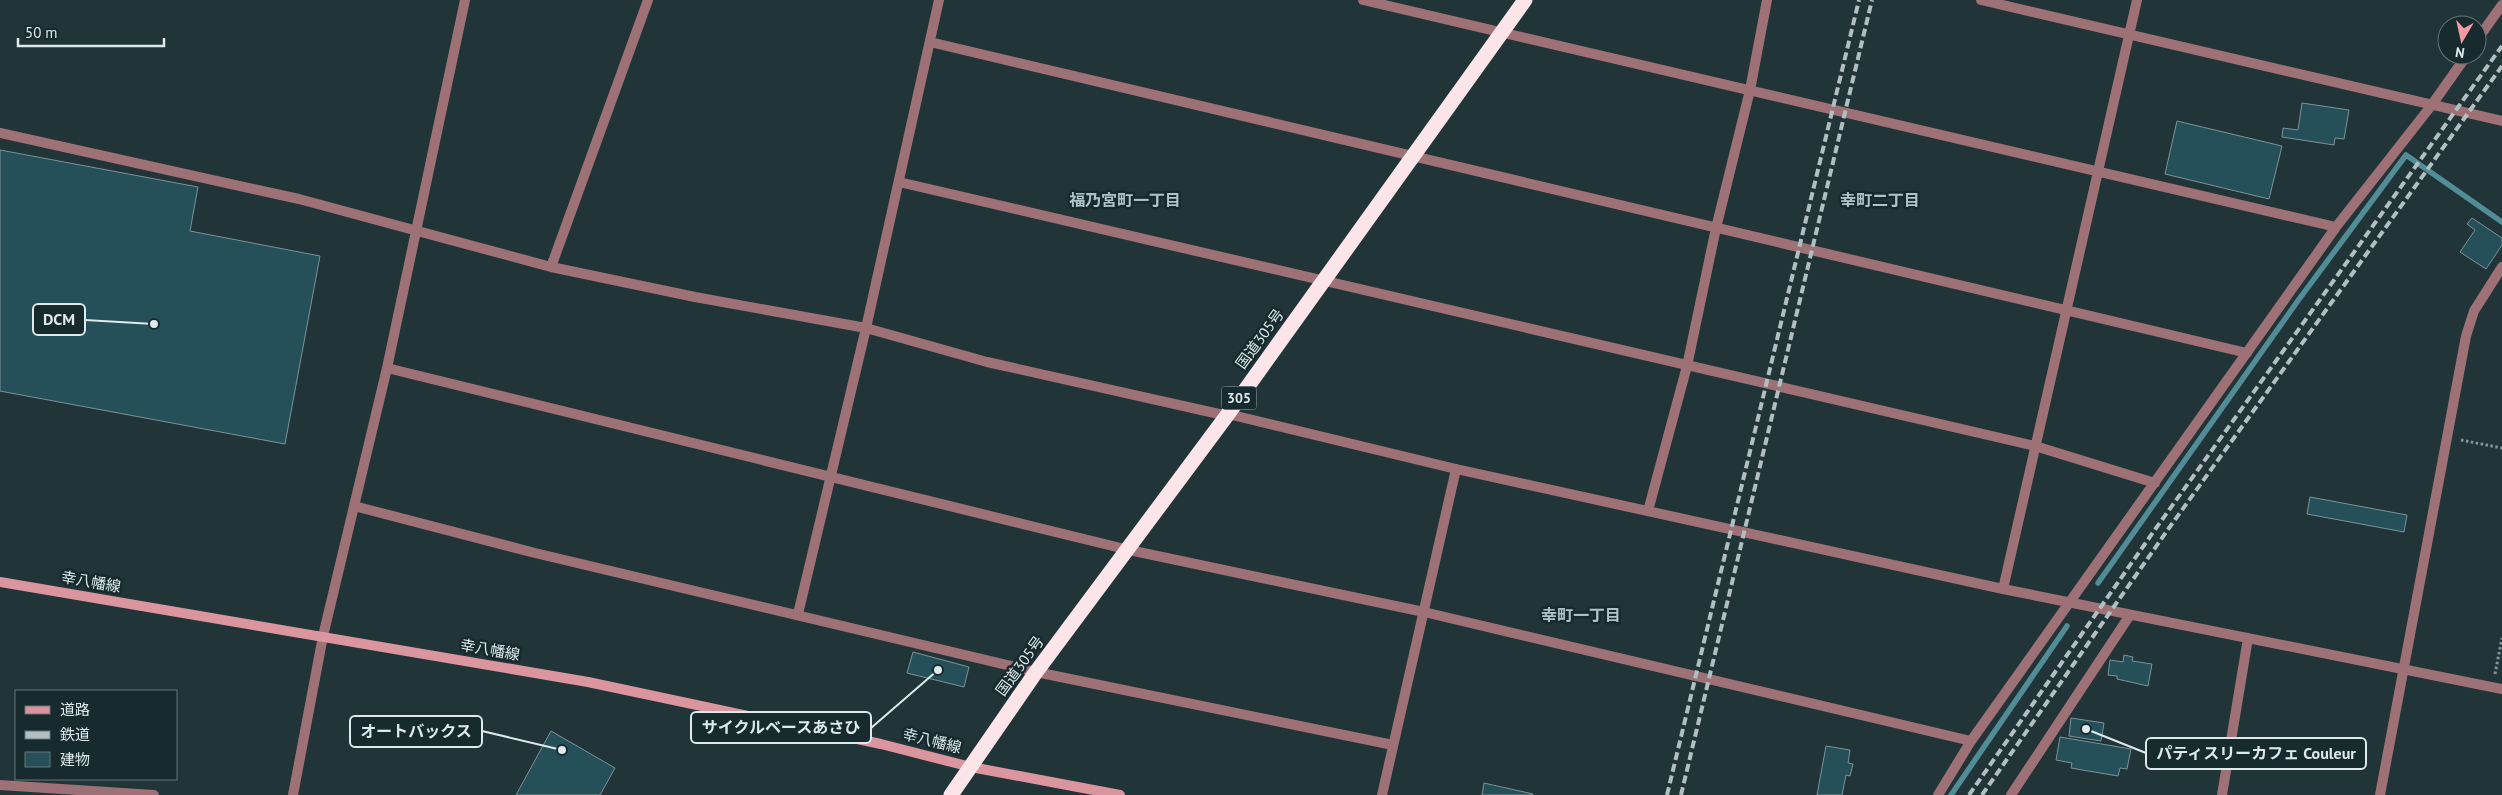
<svg xmlns="http://www.w3.org/2000/svg" width="2502" height="795" font-family="'PT Sans','Noto Sans JP',sans-serif">
<rect width="100%" height="100%" fill="#213438"/>
<g fill="none" stroke-linecap="round" stroke-linejoin="round">
<path stroke="#528d97" stroke-width="5.5" d="M2098 583 2297 302 2406 155 2502 222
M1951 795 2067 626"/>
</g>
<path fill="#255059" stroke="#7d9397" d="M2302 103 2349 110 2344 139 2335 138 2334 145 2282 137 2283 128 2298 130Z
M2177 121 2282 146 2269 199 2165 174Z
M0 150 198 187 190 231 320 256 285 444 0 391Z
M2472 218 2502 238V245L2486 269 2460 252 2475 230 2467 224Z
M2310 497 2407 515 2404 532 2307 514Z
M913 652 969 667 964 687 907 673Z
M2124 655 2133 657 2132 661 2152 664 2148 686 2117 679V676L2108 675 2110 660 2123 662Z
M2071 718 2104 723 2101 741 2069 736Z
M551 731 615 768 600 795H516Z
M2060 737 2131 749 2127 769 2120 768 2118 776 2071 768 2072 763 2056 760Z
M1826 746 1850 750 1848 763 1853 764 1850 776 1846 775 1842 795H1817Z
M1484 783 1533 794V795H1482Z"/>
<g fill="none" stroke-linecap="round" stroke-linejoin="round">
<path stroke="#859497" stroke-width="3" stroke-dasharray="2.5 2.5" stroke-linecap="butt" d="M2461 440 2502 448
M2495 674 2502 638"/>
<path stroke="#9d7176" stroke-width="10" d="M1363 0 2336 227
M1981 0 2502 121
M2477 40 2502 5
M930 42 2247 353
M0 133 299 199 551 267 695 297 866 328 987 362 1219 414H1228L1456 469 2003 589 2502 689
M899 182 2035 446 2155 483
M551 267 648 0
M387 368 1129 550 1424 612 1971 741
M354 506 535 553 1036 672 1393 745
M1648 511 1687 366 1716 228 1750 90 1767 0
M2003 589 2137 0
M798 614 866 328 939 0
M0 785 154 795
M293 795 323 636 387 368 465 0
M1382 795 1456 469
M1938 795 1971 741 2336 227 2431 106 2467 55
M2011 795 2130 615
M2222 795 2248 638
M2380 795 2466 336 2474 311 2502 267"/>
<path stroke="#da959e" stroke-width="10" d="M0 582 588 682 881 744 971 767 1120 795"/>
<path stroke="#fce5e8" stroke-width="15" d="M951 795 1036 672 1228 414 1525 0"/>
<path stroke="#b1bfc1" stroke-width="4" stroke-dasharray="8 4" stroke-linecap="butt" d="M1667 795 1859 0
M1681 795 1872 0
M1969 795 2154 531 2502 46
M1982 795 2169 528 2502 66"/>
</g>
<g text-anchor="middle" stroke-width="5" stroke-linejoin="round" paint-order="stroke">
<rect fill="#172a2e" stroke="#a2b0b2" stroke-width="1" x="1221.5" y="386.5" width="35" height="23" rx="4"/>
<g font-size="14" font-weight="bold" fill="#dde9eb">
<text x="1239" y="403">305</text>
</g>
<g font-size="15" fill="#dde9eb" stroke="#172a2e">
<text transform="translate(1260 339) rotate(-54)" y="5">国道305号</text>
<text transform="translate(91 582) rotate(10)" y="5">幸八幡線</text>
<text transform="translate(490 650) rotate(10)" y="5">幸八幡線</text>
<text transform="translate(1020 666) rotate(-54)" y="5">国道305号</text>
<text transform="translate(932 741) rotate(14)" y="5">幸八幡線</text>
</g>
<g font-size="16" font-weight="bold" fill="#acc3c7" stroke="#172a2e">
<text x="1125" y="206">福乃宮町一丁目</text>
<text x="1880" y="206">幸町二丁目</text>
<text x="1581" y="621">幸町一丁目</text>
</g>
</g>
<path fill="none" stroke="#dde9eb" stroke-width="2" d="M154 324L85 320M938 670L871 728M562 750L482 731M2086 729L2146 753"/>
<g fill="#dde9eb" stroke="#172a2e" stroke-width="2">
<circle cx="154" cy="324" r="5"/>
<circle cx="938" cy="670" r="5"/>
<circle cx="562" cy="750" r="5"/>
<circle cx="2086" cy="729" r="5"/>
</g>
<g fill="#172a2e" stroke="#dde9eb" stroke-width="2">
<rect x="33" y="304" width="52" height="31" rx="5"/>
<rect x="691" y="712" width="180" height="31" rx="5"/>
<rect x="350" y="716" width="132" height="31" rx="5"/>
<rect x="2146" y="738" width="220" height="31" rx="5"/>
</g>
<g font-size="16" text-anchor="middle" font-weight="bold" fill="#dde9eb">
<text x="59" y="325">DCM</text>
<text x="781" y="733">サイクルベースあさひ</text>
<text x="416" y="737">オートバックス</text>
<text x="2256" y="759">パティスリーカフェ Couleur</text>
</g>
<rect x="15" y="690" width="162" height="90" fill="#172a2e" stroke="#66767a"/>
<rect x="25" y="706" width="25" height="8" fill="#da959e" stroke="#66767a"/>
<text x="60" y="715" font-size="15" fill="#dde9eb">道路</text>
<rect x="25" y="731" width="25" height="8" fill="#b1bfc1" stroke="#66767a"/>
<text x="60" y="740" font-size="15" fill="#dde9eb">鉄道</text>
<rect x="25" y="752" width="25" height="15" fill="#255059" stroke="#66767a"/>
<text x="60" y="765" font-size="15" fill="#dde9eb">建物</text>
<g transform="translate(2462 40) rotate(189)"><circle r="24" fill="#172a2e" stroke="#66767a"/>
<path d="M0-4L9 19L0 12L-9 19Z" fill="#f49aa7"/>
<text y="-8" font-size="14" font-weight="bold" text-anchor="middle" fill="#dde9eb">N</text>
</g>
<path d="M18 38v8h146v-8" fill="none" stroke="#dde9eb" stroke-width="2.5"/>
<text x="25" y="38" font-size="15" fill="#dde9eb" stroke="#172a2e" stroke-width="4" paint-order="stroke">50 m</text>
</svg>
